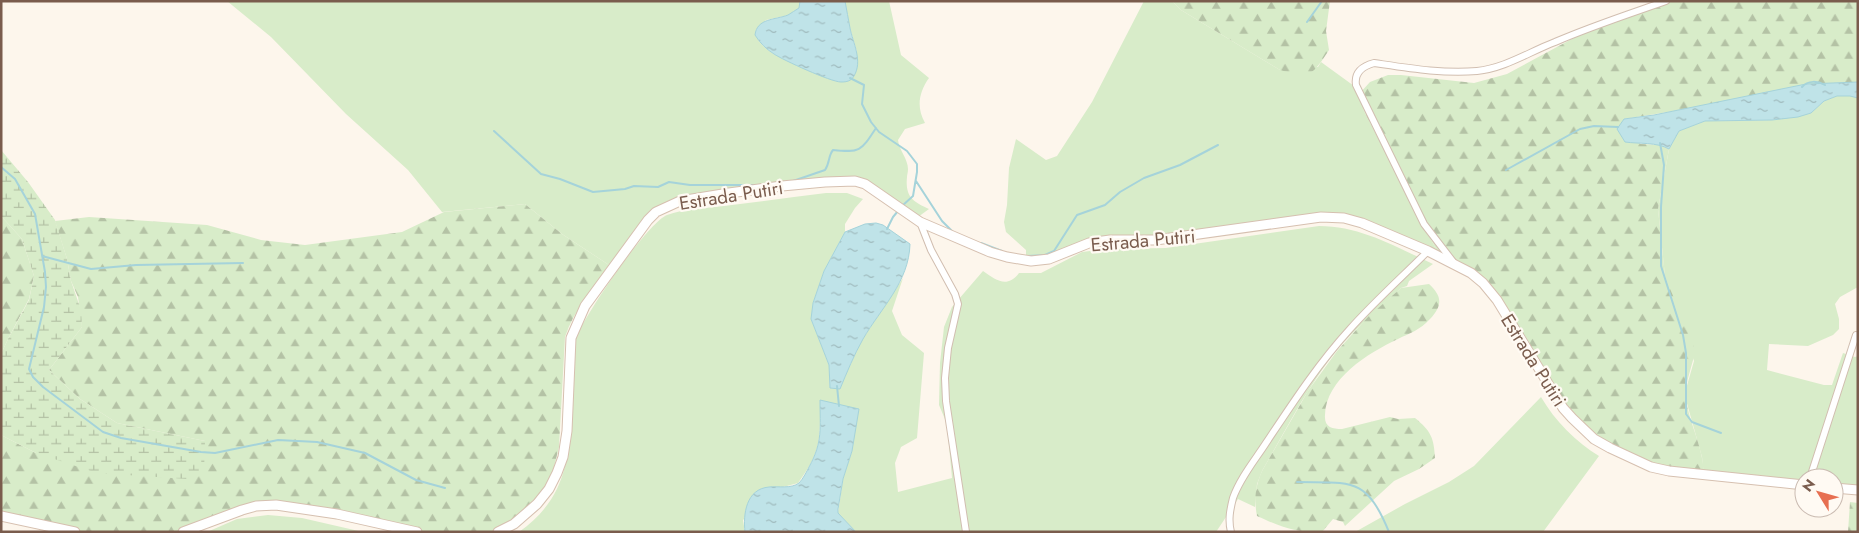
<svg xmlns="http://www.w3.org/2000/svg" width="1859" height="533" font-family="Jost,sans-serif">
<defs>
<pattern id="forest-firs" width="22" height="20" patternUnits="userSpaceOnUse" patternTransform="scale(1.25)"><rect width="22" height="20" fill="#d8ecc9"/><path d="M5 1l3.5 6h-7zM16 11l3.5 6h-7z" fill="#b4c2a5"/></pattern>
<pattern id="wetland-marsh" width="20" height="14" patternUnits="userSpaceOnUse" patternTransform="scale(1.25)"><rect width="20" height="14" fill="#d8ecc9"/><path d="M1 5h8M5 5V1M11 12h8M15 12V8" fill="none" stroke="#b4c2a5"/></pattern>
<pattern id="water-ripples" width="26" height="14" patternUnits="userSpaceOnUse" patternTransform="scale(1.25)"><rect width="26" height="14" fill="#bfe3e8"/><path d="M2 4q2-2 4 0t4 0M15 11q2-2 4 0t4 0" fill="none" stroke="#a0bbbe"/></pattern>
</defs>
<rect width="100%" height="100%" fill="#fdf6ec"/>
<path fill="#d8ecc9" d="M227 1H800L799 8 789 15 766 20 756 30C755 42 766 48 775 55L857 52 850 28 845 1H889L901 55 929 78C919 92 916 107 925 123L905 129 898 140C899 150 908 159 908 169 908 172 907 175 907 177 905 197 913 202 929 209L918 217 901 206 885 192 848 182 700 198 644 219 609 265 562 234 525 204 442 212 408 170 346 114 271 37Z
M1144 1H1172L1181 10 1280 70 1318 67 1321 62 1361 91 1360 93 1364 111 1437 251 1337 215 1165 237 1088 240 1078 242 1048 258H1026V250L1006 232 1004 222 1007 205 1009 168 1016 139 1046 160 1057 156 1092 102Z
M1850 95 1858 98V287L1840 297 1835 304 1839 319V329L1833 335 1808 346 1769 344 1767 370 1824 385H1832L1843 353 1855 357 1858 356V492L1834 489V478H1804V486L1704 476 1702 457 1686 400V389L1694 361 1665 276 1658 209 1669 149 1679 131 1705 121 1772 120 1811 113 1824 101 1837 96Z
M826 193H847L863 199 855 208 845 224V232L824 271 813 303 811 319 829 365 830 388 839 389 862 340 903 278 892 311 902 335 924 353 917 438 901 447 895 463 898 492 952 478 947 424 939 405 940 363 944 327 952 307 983 271C996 280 1007 289 1019 273H1041L1082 252 1090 251 1108 249 1166 248 1319 226C1361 226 1396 247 1433 264L1409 281 1407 286 1401 288C1379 308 1357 327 1337 350 1307 387 1286 430 1262 471L1257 484 1255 507 1238 499 1216 532H856L838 513 843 479 852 451 820 400C820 439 822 450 798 483L783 487 743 520 745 532H519C565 499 569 462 571 410 573 386 574 363 575 340 584 316 646 224 667 215 683 209 707 208 724 206 758 202 792 197 826 193Z
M1541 397C1555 421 1576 442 1599 456L1543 532H1355L1405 504 1449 482 1474 466Z
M268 515 302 518 363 532H207L237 519Z"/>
<path fill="url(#forest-firs)" d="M1172 1H1330L1326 31 1329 50C1312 76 1311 78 1280 70L1181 10Z
M1671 1H1858V82L1624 119 1640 144 1662 145 1669 149 1658 209 1665 276 1695 350C1693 366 1684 383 1686 400 1690 425 1704 449 1704 476L1632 460 1575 423 1494 293 1437 251 1364 111 1360 93 1370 82 1388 75H1401L1474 83 1507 74 1581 34Z
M525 204 562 234 609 265C593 288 574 310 565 337L559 447 551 479 535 504 495 532H410L268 504 182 532H76L1 517V435L36 453 205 441 117 423 80 399 49 370 82 327 78 297 71 281 67 259 55 221 89 217 207 225 261 240 305 245 402 232 444 212Z
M1 216 22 239 34 276 29 299 8 339 1 354Z
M1429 284C1442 296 1443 305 1430 319 1420 330 1410 333 1398 339 1368 353 1326 379 1325 415 1324 427 1332 429 1342 429L1390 417 1398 419 1415 418C1431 431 1434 438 1435 458L1419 469 1394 481 1345 526 1343 522 1333 519 1322 532C1294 532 1283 528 1257 516 1254 500 1255 487 1262 471L1308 391 1337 351 1368 317 1401 288Z
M1850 502 1858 503V532H1848Z"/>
<path fill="url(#wetland-marsh)" d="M1 150 28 182 55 220 67 259 71 281 81 310 82 327 49 370 80 399 117 423 205 441 204 472 200 475 187 479 97 473 36 453 1 435V354L8 339 29 300 34 276 22 239 1 216Z"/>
<path fill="url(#water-ripples)" stroke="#a5d3da" d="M800 1H845C847 10 848 19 850 28 853 43 863 61 854 76 851 81 847 82 841 82 831 82 783 60 774 54 766 49 760 43 755 35 757 18 775 20 788 15 792 13 795 10 799 8Z
M1858 82V98L1850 96H1837L1824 101 1811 113 1798 117 1772 120 1705 121 1679 131 1669 149C1657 142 1639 144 1625 142L1617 129 1624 119 1654 115 1806 84Z
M876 223 883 225 910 244C909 282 881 308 863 339 854 355 847 372 840 389L830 388 829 365 811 319 813 303 824 271 845 232 865 224Z
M820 400 859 409 852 451 843 479 838 509V513L856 532H745C743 514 746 489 769 487 778 486 791 489 799 483 803 479 807 471 809 467 823 442 820 427 820 400Z"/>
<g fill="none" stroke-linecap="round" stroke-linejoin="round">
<path stroke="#a5d3da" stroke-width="2" d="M1307 22 1322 1
M850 78 864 85 862 104 871 122 879 132 907 151 917 164V172L913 196 902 206
M1802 87C1808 80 1818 81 1825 85
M494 131 541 174 560 179 593 192 625 189 634 186 658 187 669 182 690 185H757
M1660 143 1664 165 1661 207V266L1683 335 1686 353V414L1692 422 1721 433
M1 167 15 179 35 214 45 272 46 287 44 307 29 369 33 377 43 387 103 432 121 438 201 452 215 453 278 440 317 442 365 453 416 480 445 488
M1506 170 1580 129 1594 126 1618 127
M793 181 825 170C830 163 828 156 833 150 860 153 861 151 876 128
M916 181 942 221 953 232
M887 229 893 217 898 211
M981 243 1002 251
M42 256 91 269 136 265 243 263
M1028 256 1045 255 1054 251 1077 215 1105 205 1120 192 1144 178 1180 165 1218 145
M837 386 839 406
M1297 482C1351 483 1366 476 1389 532"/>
<g stroke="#d1beb0" stroke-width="8">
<path id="street" d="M920 222 931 250 955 294 958 304 948 348 945 378 946 401 966 532
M1454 263 1424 224 1356 85C1354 72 1363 66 1374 63 1408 68 1443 74 1477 71 1505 68 1529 52 1555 42 1592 26 1629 14 1666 1
M1810 478 1856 335
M1231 532C1228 520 1230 510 1233 498 1240 478 1255 460 1266 443 1292 404 1318 364 1350 329 1374 302 1402 277 1428 251"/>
</g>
<g stroke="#d6c0b0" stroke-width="11">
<path id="secondary" d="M1834 488 1858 490
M1 516 75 532
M183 532 242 510 256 506 276 505 337 514 417 532
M498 532 514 524 537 504 549 489 557 473 563 457 567 431 571 338 585 306 648 220 656 212 680 201 729 193 782 186 825 182 855 181 865 184 920 222 990 252 1007 257 1031 261 1049 259 1089 243 1110 240H1156L1321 217 1344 218 1362 223 1428 251 1471 273 1483 283 1497 300 1563 408 1572 418 1594 439 1610 448 1651 467 1669 471 1804 485"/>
</g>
<use href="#street" stroke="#fff" stroke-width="6"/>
<use href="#secondary" stroke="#fff" stroke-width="9"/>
</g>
<g text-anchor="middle" stroke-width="4.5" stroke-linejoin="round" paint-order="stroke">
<g font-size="19" fill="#7a5c4d" stroke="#fffaf3">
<text transform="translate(731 195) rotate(-9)" y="7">Estrada Putiri</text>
<text transform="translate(1143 240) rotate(-5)" y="7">Estrada Putiri</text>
<text transform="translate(1534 360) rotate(58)" y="7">Estrada Putiri</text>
</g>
</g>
<rect width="1859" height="533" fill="none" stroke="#7a5c4d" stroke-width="5"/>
<g transform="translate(1819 493) rotate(307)"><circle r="24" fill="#fffaf3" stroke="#cabbb1"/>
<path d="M0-4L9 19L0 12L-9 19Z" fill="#e76f51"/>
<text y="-8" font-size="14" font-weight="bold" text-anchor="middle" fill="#7a5c4d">N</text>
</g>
</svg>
